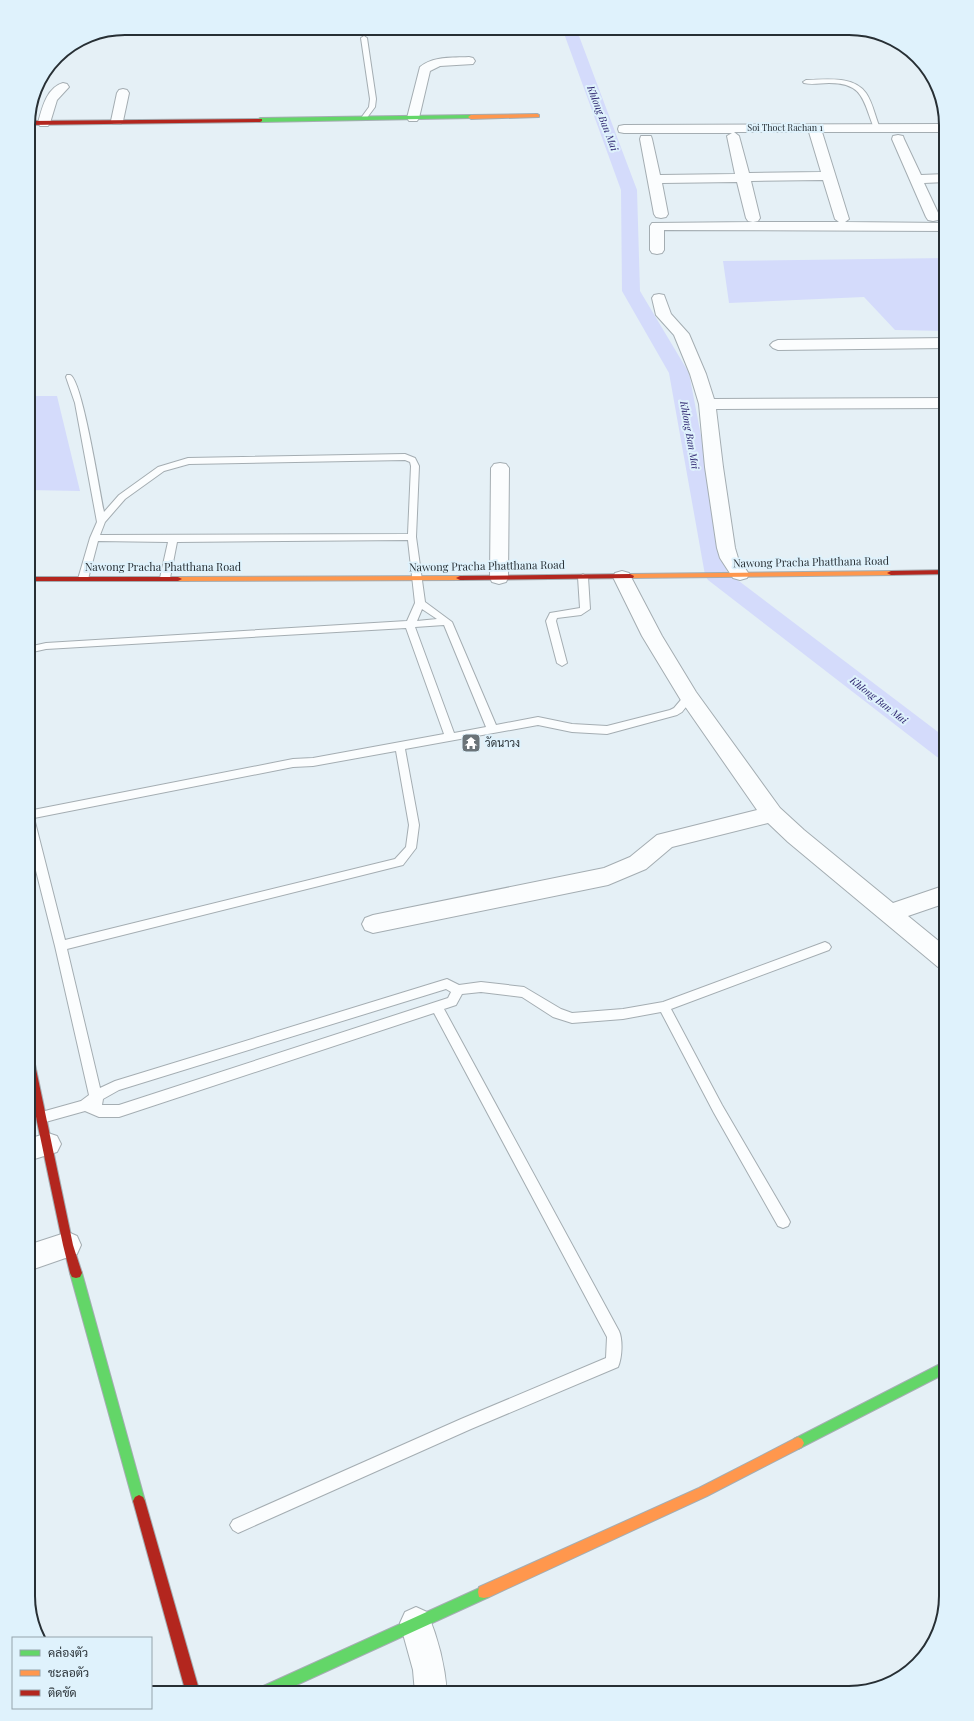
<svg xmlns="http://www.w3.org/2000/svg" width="974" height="1721" font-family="'Playfair Display',Sarabun,serif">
<rect width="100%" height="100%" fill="#e5f0f6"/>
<path fill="#d4dbfb" d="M946 258V331L895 330 864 297 729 303 723 261Z
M28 396H57L80 491 28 490Z"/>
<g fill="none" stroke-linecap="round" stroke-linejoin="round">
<path fill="#d4dbfb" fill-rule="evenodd" d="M562 28H576L637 190 640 291 689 373 727 572 946 738V760L937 757 708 580 705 575 669 373 622 291 621 190Z"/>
<g stroke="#a4adb2" stroke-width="2">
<path id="lane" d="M364 36 367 38 376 99 375 107 366 119 364 120 361 118 369 107 370 99 361 38Z
M806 80C825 80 853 75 866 93 873 103 875 117 880 128L877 130 874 128C863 101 864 83 829 83 820 83 812 85 804 83L803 82Z
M67 375H70C82 378 100 494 104 512L119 495 158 467 188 458 405 454 415 458 419 466 416 537 425 602 452 622 496 725 538 717 572 724 607 726 670 710 674 708 685 695H693L694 697 682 712 677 715 607 734 572 732 538 725 405 749 419 825 416 848 403 865 67 949 100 1088 115 1081 447 979 459 985 481 982 524 987 561 1009 572 1013 623 1009 663 1002 825 942 829 944 831 947 829 950 671 1009 722 1105 788 1218 790 1222 788 1226 783 1228 778 1226 714 1113 661 1012 623 1019 572 1023 553 1017 522 997 481 992 462 994 456 1005 444 1009 619 1331C623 1340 622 1358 618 1367L471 1429 238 1533 233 1530 230 1525 233 1520 461 1419 606 1358 607 1337 434 1013 119 1117H99L85 1111 42 1123 38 1121 36 1117 38 1113 81 1101 89 1095 55 946 28 839V811L293 759 313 758 444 734 406 628 46 649 28 653V647L46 643 407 621 415 603 408 540 177 542 170 578 165 581 160 578 168 542 98 541 88 579 86 581H80L78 579 90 538 97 522 75 403 66 377ZM405 460 410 462 411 466 408 534 100 535 105 522 125 499 164 471 189 464ZM422 609 437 619 417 621ZM444 625 486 727 454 733 415 627ZM396 751 409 825 406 847 395 859 65 940 34 818 293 767 313 766ZM446 989 451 992 448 998 119 1105H102L103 1099 119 1090Z
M942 449H946V457L942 454Z
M583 574 588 577 590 609 581 615 557 618 556 621 567 663 562 666 557 663 546 621 550 613 580 608 578 577Z"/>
</g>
<g stroke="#a4adb2" stroke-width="2">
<path id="street" d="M469 57 473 58 475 61 473 64 440 66 430 71 419 118 417 121H409L407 118 420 67C433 56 452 58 469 57Z
M63 83 67 84 69 87 57 100 50 123 48 126H40L38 123C42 109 46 88 63 83Z
M123 89 127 90 129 93 123 121 121 124H113L111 121 117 93 119 90Z
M946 124V132H822L849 219 845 222 946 223V231L664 230V250L662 253 657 254 652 253 650 250V226L652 223 753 222 748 221 746 218 737 182 662 183 668 214 666 217 661 218 656 217 654 214 640 139 641 136H651L652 139 660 175 735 174 727 136 732 133H624L619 132 618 129 619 126 624 125ZM734 132H809L821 172 749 173 739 136ZM823 180 835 219 839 222H753L758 221 760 218 751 181Z
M898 135 903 136 904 139 921 175 946 174V182L924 183 940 217 938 220 933 221 928 220 926 217 892 139 893 136Z
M659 294 664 295 671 314 689 334 706 374 714 399 946 398V408L716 409 723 467 735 548 738 558 749 574 747 578 740 580 733 578 720 558 717 548 705 467 699 404 690 374 674 335 656 315 652 298 654 295Z
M946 338V348L778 350 773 348 770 345 773 342 778 340Z
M500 463 506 464 509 468 508 578 506 582 499 584 492 582 490 578 491 468 494 464Z
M622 571 629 573 631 577 662 636 696 692 780 808 804 830 893 903 946 885V903L908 916 946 947V969L938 967 788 842 768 823 672 847 646 869 608 885 373 933 365 930 362 924 365 918 373 915 604 868 630 857 657 835 757 810 682 702 642 636 613 577 615 573Z
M48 1133 57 1136 61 1144 57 1152 28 1161V1139Z
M68 1232 77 1236 81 1245 77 1254 28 1271V1245Z
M416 1607 427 1612C438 1638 445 1665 447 1693H415L413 1670 400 1623 405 1612Z"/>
</g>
<g stroke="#a4adb2" stroke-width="2">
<path id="fast" d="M471 115 473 116V118L260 122 257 120 260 118Z
M76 1268 80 1269 82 1273 145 1501 143 1505 139 1507 135 1505 133 1501 70 1273 72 1269Z
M946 1361V1373L802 1447 798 1449 794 1447 792 1443 794 1439Z
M484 1586 489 1587 490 1592 489 1597 279 1693H257L259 1688Z"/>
</g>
<g stroke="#a4adb2" stroke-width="2">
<path id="slow" d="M537 114 539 115V117L471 119 468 117 471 115Z
M891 571 895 573 894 575 630 578 626 576 630 574Z
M460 576H463V580L178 581 174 579 178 577Z
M798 1437 802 1439 804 1443 802 1447 707 1496 489 1597 484 1598 479 1597 478 1592 479 1587 699 1488Z"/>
</g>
<g stroke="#a4adb2" stroke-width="2">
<path id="jam" d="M262 119V121L260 122 28 125V121Z
M946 570V574L891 575 887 573 891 571Z
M630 574 634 576 633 578 460 580 456 578 460 576Z
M28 577H178L182 579 178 581H28Z
M28 1051 32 1052 33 1055 73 1245 82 1273 80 1277 76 1278 72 1277 70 1273 63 1245 28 1079Z
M139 1495 143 1497 145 1501 200 1693H186L133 1501 135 1497Z"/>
</g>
<use href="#lane" fill="#fbfdfe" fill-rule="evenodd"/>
<use href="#street" fill="#fbfdfe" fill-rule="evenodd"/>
<use href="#fast" fill="#63d668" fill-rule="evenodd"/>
<use href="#slow" fill="#ff974d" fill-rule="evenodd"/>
<use href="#jam" fill="#b3261e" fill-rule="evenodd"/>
</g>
<defs>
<g id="temple-square" transform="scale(1)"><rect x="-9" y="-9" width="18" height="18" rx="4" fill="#6a7378" stroke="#dff2fc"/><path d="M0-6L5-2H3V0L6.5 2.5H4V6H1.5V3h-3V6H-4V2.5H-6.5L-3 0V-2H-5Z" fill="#fff"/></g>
</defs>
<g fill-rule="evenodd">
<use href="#temple-square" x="471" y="743"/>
</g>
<g text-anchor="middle" stroke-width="4" stroke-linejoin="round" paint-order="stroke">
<g font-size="9" fill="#272f34" stroke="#dff2fc">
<text x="785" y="131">Soi Thoet Rachan 1</text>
</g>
<g font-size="10" font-style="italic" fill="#221866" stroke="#dff2fc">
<text transform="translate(603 118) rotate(69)" y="4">Khlong Ban Mai</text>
<text transform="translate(690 435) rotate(80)" y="4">Khlong Ban Mai</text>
<text transform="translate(879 700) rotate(38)" y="4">Khlong Ban Mai</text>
</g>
<g font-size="11" fill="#272f34" stroke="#dff2fc">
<text transform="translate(811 562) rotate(-1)" y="4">Nawong Pracha Phatthana Road</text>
<text transform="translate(487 566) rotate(-1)" y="4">Nawong Pracha Phatthana Road</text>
<text x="163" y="571">Nawong Pracha Phatthana Road</text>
</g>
<g font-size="11" fill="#272f34" stroke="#dff2fc" text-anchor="start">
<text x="485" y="747">วัดนาวง</text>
</g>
</g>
<path d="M0 0H974V1721H0ZM125 35H849A90 90 0 0 1 939 125V1596A90 90 0 0 1 849 1686H125A90 90 0 0 1 35 1596V125A90 90 0 0 1 125 35Z" fill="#dff2fc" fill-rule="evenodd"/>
<path fill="none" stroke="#272f34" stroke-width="2" d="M125 35H849A90 90 0 0 1 939 125V1596A90 90 0 0 1 849 1686H125A90 90 0 0 1 35 1596V125A90 90 0 0 1 125 35Z"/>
<rect x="12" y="1637" width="140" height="72" fill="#dff2fc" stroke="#95a4ac"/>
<rect x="20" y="1650" width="20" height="6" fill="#63d668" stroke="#95a4ac"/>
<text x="48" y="1657" font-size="12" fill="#272f34">คล่องตัว</text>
<rect x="20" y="1670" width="20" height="6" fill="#ff974d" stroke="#95a4ac"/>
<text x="48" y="1677" font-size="12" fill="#272f34">ชะลอตัว</text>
<rect x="20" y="1690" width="20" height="6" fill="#b3261e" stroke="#95a4ac"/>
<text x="48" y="1697" font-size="12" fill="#272f34">ติดขัด</text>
</svg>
